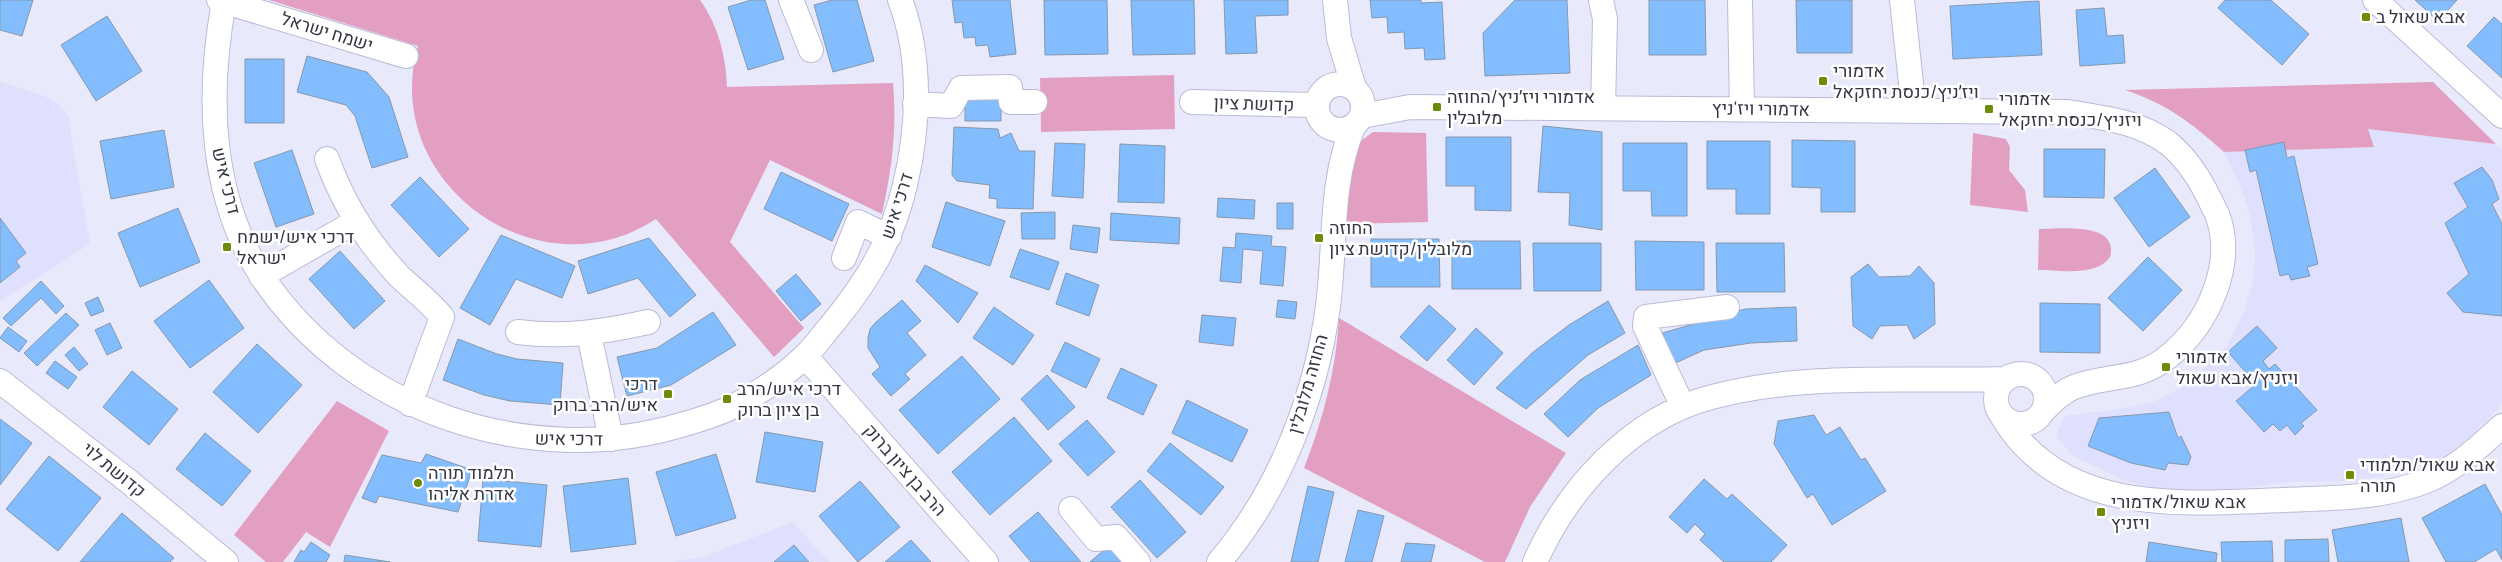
<svg xmlns="http://www.w3.org/2000/svg" width="2502" height="562" font-family="Manrope,Heebo,sans-serif">
<rect width="100%" height="100%" fill="#e8e9fa"/>
<path fill="#dfe0fd" d="M0 82 42 95 57 103 68 116 90 244 0 301Z
M2367 128 2496 144 2502 150V402L2497 410 2472 435 2448 455 2411 470 2355 481 2291 482 2172 496 2124 480 2073 456 2056 436 2064 416 2120 409 2155 401 2188 384 2227 346 2244 312 2253 282 2255 252 2250 215 2239 183 2224 152 2368 144Z
M793 522 829 562H675L706 556Z"/>
<path fill="#e39fc1" d="M269 0H700C718 25 726 56 727 87L893 83C897 131 892 167 882 214L770 160 730 242 804 328 774 357 656 219C538 297 379 182 418 46Z
M1174 75 1175 129 1041 132 1040 78Z
M2433 82 2496 144 2368 129 2374 147 2224 152C2190 122 2169 105 2125 90Z
M1373 132 1426 133 1428 222 1345 224 1347 159 1358 143Z
M1973 133 2006 139 2010 147 2009 170 2025 190 2028 212 1970 205Z
M2039 229C2058 229 2120 221 2110 257 2096 277 2059 270 2038 270Z
M1339 318 1566 453 1530 507 1505 562H1485L1304 468C1323 419 1336 371 1339 318Z
M337 401 389 431 330 547 306 532 283 562H266L234 535Z"/>
<path fill="#83bdfd" stroke="#8598ae" d="M0 0H33L22 36 0 30Z
M751 0H765L784 59 748 70 728 7Z
M832 0H857L874 61 833 72 814 5Z
M952 0H1010L1016 54 990 57 988 45 976 46 975 37 964 38 962 22 955 23Z
M1044 0H1107L1108 54 1045 55Z
M1131 0H1194L1195 54 1133 55Z
M1224 0H1288V15L1255 16 1257 53 1226 54Z
M1370 0H1421V3L1442 2 1445 59 1425 60 1424 48 1405 49 1404 32 1388 33 1387 17 1372 18Z
M1515 0H1567L1570 73 1485 76 1483 33Z
M1649 0H1705L1706 55H1649Z
M1796 0H1852V53H1797Z
M2225 0H2271L2309 34 2282 65 2218 8Z
M2415 0H2457L2438 21Z
M2039 1 2042 55 1953 59 1950 6Z
M2104 8 2107 36 2123 35 2125 63 2080 66 2076 10Z
M107 16 142 71 96 101 61 45Z
M2494 17 2502 24V78L2467 46Z
M307 56 367 72 389 97 408 157 372 168 355 116 346 105 297 92Z
M245 59H284V123H245Z
M965 94H1001V121H965Z
M1543 126 1602 132V230L1569 225 1570 193 1538 192Z
M954 127 998 129 1000 138 1011 133 1019 151H1035L1033 209 997 208V199L989 198 990 185 957 181 952 175Z
M164 130 174 187 111 199 100 141Z
M1446 137H1511V211L1475 210V186H1446Z
M1792 140 1855 141V212H1821V188L1792 187Z
M1707 141H1770V214H1736V189H1707Z
M2284 142 2287 158 2294 156 2318 264 2307 267 2310 276 2291 280 2289 274 2280 276 2256 170 2250 172 2245 150Z
M1055 143 1085 144 1083 198 1052 196Z
M1623 143H1687V216H1652L1651 191H1623Z
M1120 144 1165 146 1164 203 1118 202Z
M2044 149H2105L2104 198 2044 197Z
M292 150 314 214 276 227 254 163Z
M2482 167 2492 180 2499 199 2492 204 2502 224V316L2463 312 2447 293 2469 274 2445 223 2468 207 2454 183Z
M2155 168 2190 217 2149 247 2114 198Z
M781 172 849 204 832 241 764 209Z
M420 177 469 229 439 257 391 205Z
M1218 198 1255 200 1254 219 1217 217Z
M946 202 1005 221 990 266 932 247Z
M1277 203H1293V229H1277Z
M178 208 200 262 140 287 118 233Z
M1055 212V239H1022L1021 213Z
M1111 213 1180 218 1179 244 1110 240Z
M0 218 26 253 16 261 20 267 0 283Z
M1073 225 1100 228 1097 253 1070 249Z
M1236 233 1272 236 1271 246 1286 247 1283 286 1260 284 1263 251 1243 249 1241 283 1220 281 1223 247 1235 248Z
M501 235 575 266 562 298 516 279 490 325 460 308Z
M649 238 696 295 670 317 638 278 588 294 578 261Z
M1371 239H1439L1440 287H1371Z
M1452 241H1520L1521 289H1452Z
M1635 241 1704 242V290H1636Z
M1533 243H1601V291H1534Z
M1716 243H1784L1785 292H1717Z
M1020 249 1059 262 1049 290 1010 277Z
M340 251 385 301 354 329 309 279Z
M2148 257 2182 290 2143 331 2108 298Z
M1868 264 1879 277 1910 276 1919 266 1934 283 1935 324 1914 339 1907 325 1880 326 1872 339 1853 326 1851 277Z
M925 265 978 293 958 323 916 281Z
M1066 273 1099 285 1089 316 1056 304Z
M796 274 821 304 801 321 776 291Z
M209 280 244 328 190 368 154 321Z
M41 281 64 306 56 314 41 298 11 326 3 318Z
M98 297 104 311 91 316 85 303Z
M902 300 921 321 907 333 926 355 905 374 910 379 891 396 872 374 880 367 868 348V338L870 329 876 322Z
M1278 300 1297 302 1295 319 1276 317Z
M1608 301 1625 333 1588 355 1526 409 1496 388 1532 353 1569 325Z
M2040 303 2100 304V353L2040 352Z
M1429 305 1456 329 1427 361 1400 337Z
M994 307 1034 335 1013 365 973 338Z
M1796 307 1797 341 1751 343 1704 350 1671 365 1659 334 1745 309Z
M713 312 736 345 671 385 627 396 617 357 657 348Z
M66 313 79 325 37 366 24 353Z
M1202 315 1236 318 1233 346 1199 342Z
M110 323 122 348 107 355 95 330Z
M2257 326 2277 348 2263 361 2269 369 2275 364 2317 410 2301 423 2304 426 2295 435 2287 425 2280 431 2273 424 2264 432 2236 401 2256 384 2228 352Z
M8 327 27 341 19 352 0 338Z
M1476 328 1503 353 1474 385 1447 360Z
M458 339 497 354 517 359 563 363 560 405 510 401 484 395 443 380Z
M1065 342 1100 359 1086 388 1051 371Z
M257 344 302 385 258 433 213 392Z
M1638 345 1651 375 1598 408 1568 437 1544 414 1580 380Z
M74 347 88 364 79 371 65 355Z
M962 356 1000 399 938 454 899 410Z
M55 361 77 377 68 389 46 373Z
M1121 368 1157 385 1143 415 1107 398Z
M132 371 178 409 149 445 103 407Z
M1047 375 1075 407 1048 430 1021 399Z
M1187 400 1248 430 1232 462 1172 433Z
M2169 412 2178 438 2181 436 2191 457 2188 465 2168 463 2165 470 2131 463 2088 446 2099 418Z
M1814 415 1826 435 1840 427 1861 460 1865 458 1886 491 1832 525 1813 494 1807 498 1774 444 1778 421Z
M1014 417 1052 461 990 515 952 472Z
M0 419 32 443 0 485Z
M1087 420 1115 452 1088 476 1059 444Z
M765 432 823 442 815 492 756 482Z
M205 433 251 471 222 506 176 469Z
M1170 443 1224 487 1201 515 1147 471Z
M426 454 472 470 458 512 379 496 376 503 362 498 382 455 421 463Z
M716 454 736 518 676 536 656 472Z
M49 456 101 498 58 551 6 509Z
M628 478 636 544 571 552 563 486Z
M483 479 547 485 541 547 478 541Z
M1704 479 1727 499 1732 494 1787 545 1771 562H1724L1700 540 1705 534 1695 524 1687 533 1669 517Z
M1140 480 1186 532 1157 558 1111 507Z
M860 481 900 527 858 562 819 516Z
M2485 484 2502 515V560L2496 549 2474 562H2446L2422 518Z
M1308 486 1334 492 1318 562H1291Z
M1358 510 1384 516 1372 562H1345Z
M1038 512 1081 562H1031L1009 536Z
M122 513 174 558 170 562H80Z
M2401 518 2409 562H2338L2332 530Z
M2328 539 2329 562H2285V540Z
M911 540 931 562H885Z
M2272 541 2273 562H2222L2221 542Z
M311 542 330 555 326 562H294L301 550 304 552Z
M2149 542 2217 553 2216 562H2146Z
M1406 543 1435 545 1431 562H1401Z
M1111 544 1127 562H1090Z
M794 545 809 562H774Z
M345 555 390 562H344Z"/>
<g fill="none" stroke-linecap="round" stroke-linejoin="round">
<g stroke="#babbd7" stroke-width="26">
<path id="minor" d="M219 0 406 56
M791 0 811 50
M1335 0 1339 38 1354 88
M1601 0 1605 19 1603 108
M1740 0 1742 109
M1902 0 1914 111
M2375 0 2502 116
M224 2C207 94 209 197 263 278 352 411 529 470 681 425 699 420 719 414 736 405 759 393 785 375 804 357 815 347 824 333 834 322 869 279 892 240 905 185 919 127 922 57 900 0
M1317 107a23 23 0 1 1 46 0a23 23 0 1 1-46 0Z
M1192 102 1316 105
M915 104 951 106 961 88 1010 87 1011 102H1035
M1362 116 1410 107 2068 112C2103 118 2138 121 2168 143 2183 155 2197 174 2205 190 2209 198 2213 206 2217 214 2236 264 2208 324 2169 356 2138 382 2108 374 2074 387 2062 392 2053 401 2044 410
M327 159C343 203 368 243 400 277 414 290 430 302 442 317L410 404
M844 258 858 222 889 237
M261 276 357 221
M518 332C563 338 603 332 648 322
M589 334 611 439
M805 356 986 562
M1996 399a25 25 0 1 1 50 0a25 25 0 1 1-50 0Z
M0 381 127 480 226 562
M1683 407 1645 326 1646 317 1727 307
M2002 416C2061 516 2183 504 2283 500 2331 498 2380 499 2426 481 2455 470 2479 447 2502 426
M1071 509 1096 539 1116 537 1138 562
M1219 562C1279 492 1316 397 1328 306 1336 246 1329 185 1353 127
M1535 562C1568 488 1631 418 1712 397 1804 372 1911 382 2006 379"/>
</g>
<use href="#minor" stroke="#fff" stroke-width="24"/>
</g>
<g fill="#6d8b07" stroke="#fff" stroke-width="2">
<rect x="2361" y="12" width="10" height="10" rx="2.5"/>
<rect x="1818" y="76" width="10" height="10" rx="2.5"/>
<rect x="1432" y="102" width="10" height="10" rx="2.5"/>
<rect x="1984" y="104" width="10" height="10" rx="2.5"/>
<rect x="1314" y="233" width="10" height="10" rx="2.5"/>
<rect x="222" y="242" width="10" height="10" rx="2.5"/>
<rect x="2161" y="362" width="10" height="10" rx="2.5"/>
<rect x="663" y="389" width="10" height="10" rx="2.5"/>
<rect x="722" y="394" width="10" height="10" rx="2.5"/>
<rect x="2345" y="470" width="10" height="10" rx="2.5"/>
<circle cx="418" cy="483" r="5"/>
<rect x="2096" y="507" width="10" height="10" rx="2.5"/>
</g>
<g text-anchor="middle" stroke-width="5" stroke-linejoin="round" paint-order="stroke">
<g font-size="18" fill="#363742" stroke="#fff" text-anchor="start">
<text x="2376" y="23">אבא שאול ב</text>
<text x="1833" y="77">אדמורי<tspan x="1833" dy="21">ויז׳ניץ/כנסת יחזקאל</tspan></text>
<text x="1447" y="103">אדמורי ויז׳ניץ/החוזה<tspan x="1447" dy="21">מלובלין</tspan></text>
<text x="1999" y="105">אדמורי<tspan x="1999" dy="21">ויזניץ/כנסת יחזקאל</tspan></text>
<text x="1329" y="234">החוזה<tspan x="1329" dy="21">מלובלין/קדושת ציון</tspan></text>
<text x="237" y="243">דרכי איש/ישמח<tspan x="237" dy="21">ישראל</tspan></text>
<text x="2176" y="363">אדמורי<tspan x="2176" dy="21">ויזניץ/אבא שאול</tspan></text>
<text x="658" y="390" text-anchor="end">דרכי<tspan x="658" dy="21">איש/הרב ברוק</tspan></text>
<text x="737" y="395">דרכי איש/הרב<tspan x="737" dy="21">בן ציון ברוק</tspan></text>
<text x="2360" y="471">אבא שאול/תלמודי<tspan x="2360" dy="21">תורה</tspan></text>
<text x="428" y="479">תלמוד תורה<tspan x="428" dy="21">אדרת אליהו</tspan></text>
<text x="2111" y="508">אבא שאול/אדמורי<tspan x="2111" dy="21">ויזניץ</tspan></text>
</g>
<g font-size="18" fill="#363742" stroke="#fff">
<text transform="translate(327 32) rotate(17)" y="6">ישמח ישראל</text>
<text transform="translate(1254 104) rotate(2)" y="6">קדושת ציון</text>
<text transform="translate(1761 109) rotate(1)" y="6">אדמורי ויז'ניץ</text>
<text transform="translate(226 181) rotate(76)" y="6">דרכי איש</text>
<text transform="translate(897 206) rotate(-72)" y="6">דרכי איש</text>
<text transform="translate(1308 384) rotate(-74)" y="6">החוזה מלובלין</text>
<text transform="translate(569 439) rotate(1)" y="6">דרכי איש</text>
<text transform="translate(114 470) rotate(39)" y="6">קדושת לוי</text>
<text transform="translate(905 470) rotate(49)" y="6">הרב בן ציון ברוק</text>
</g>
</g>
</svg>
